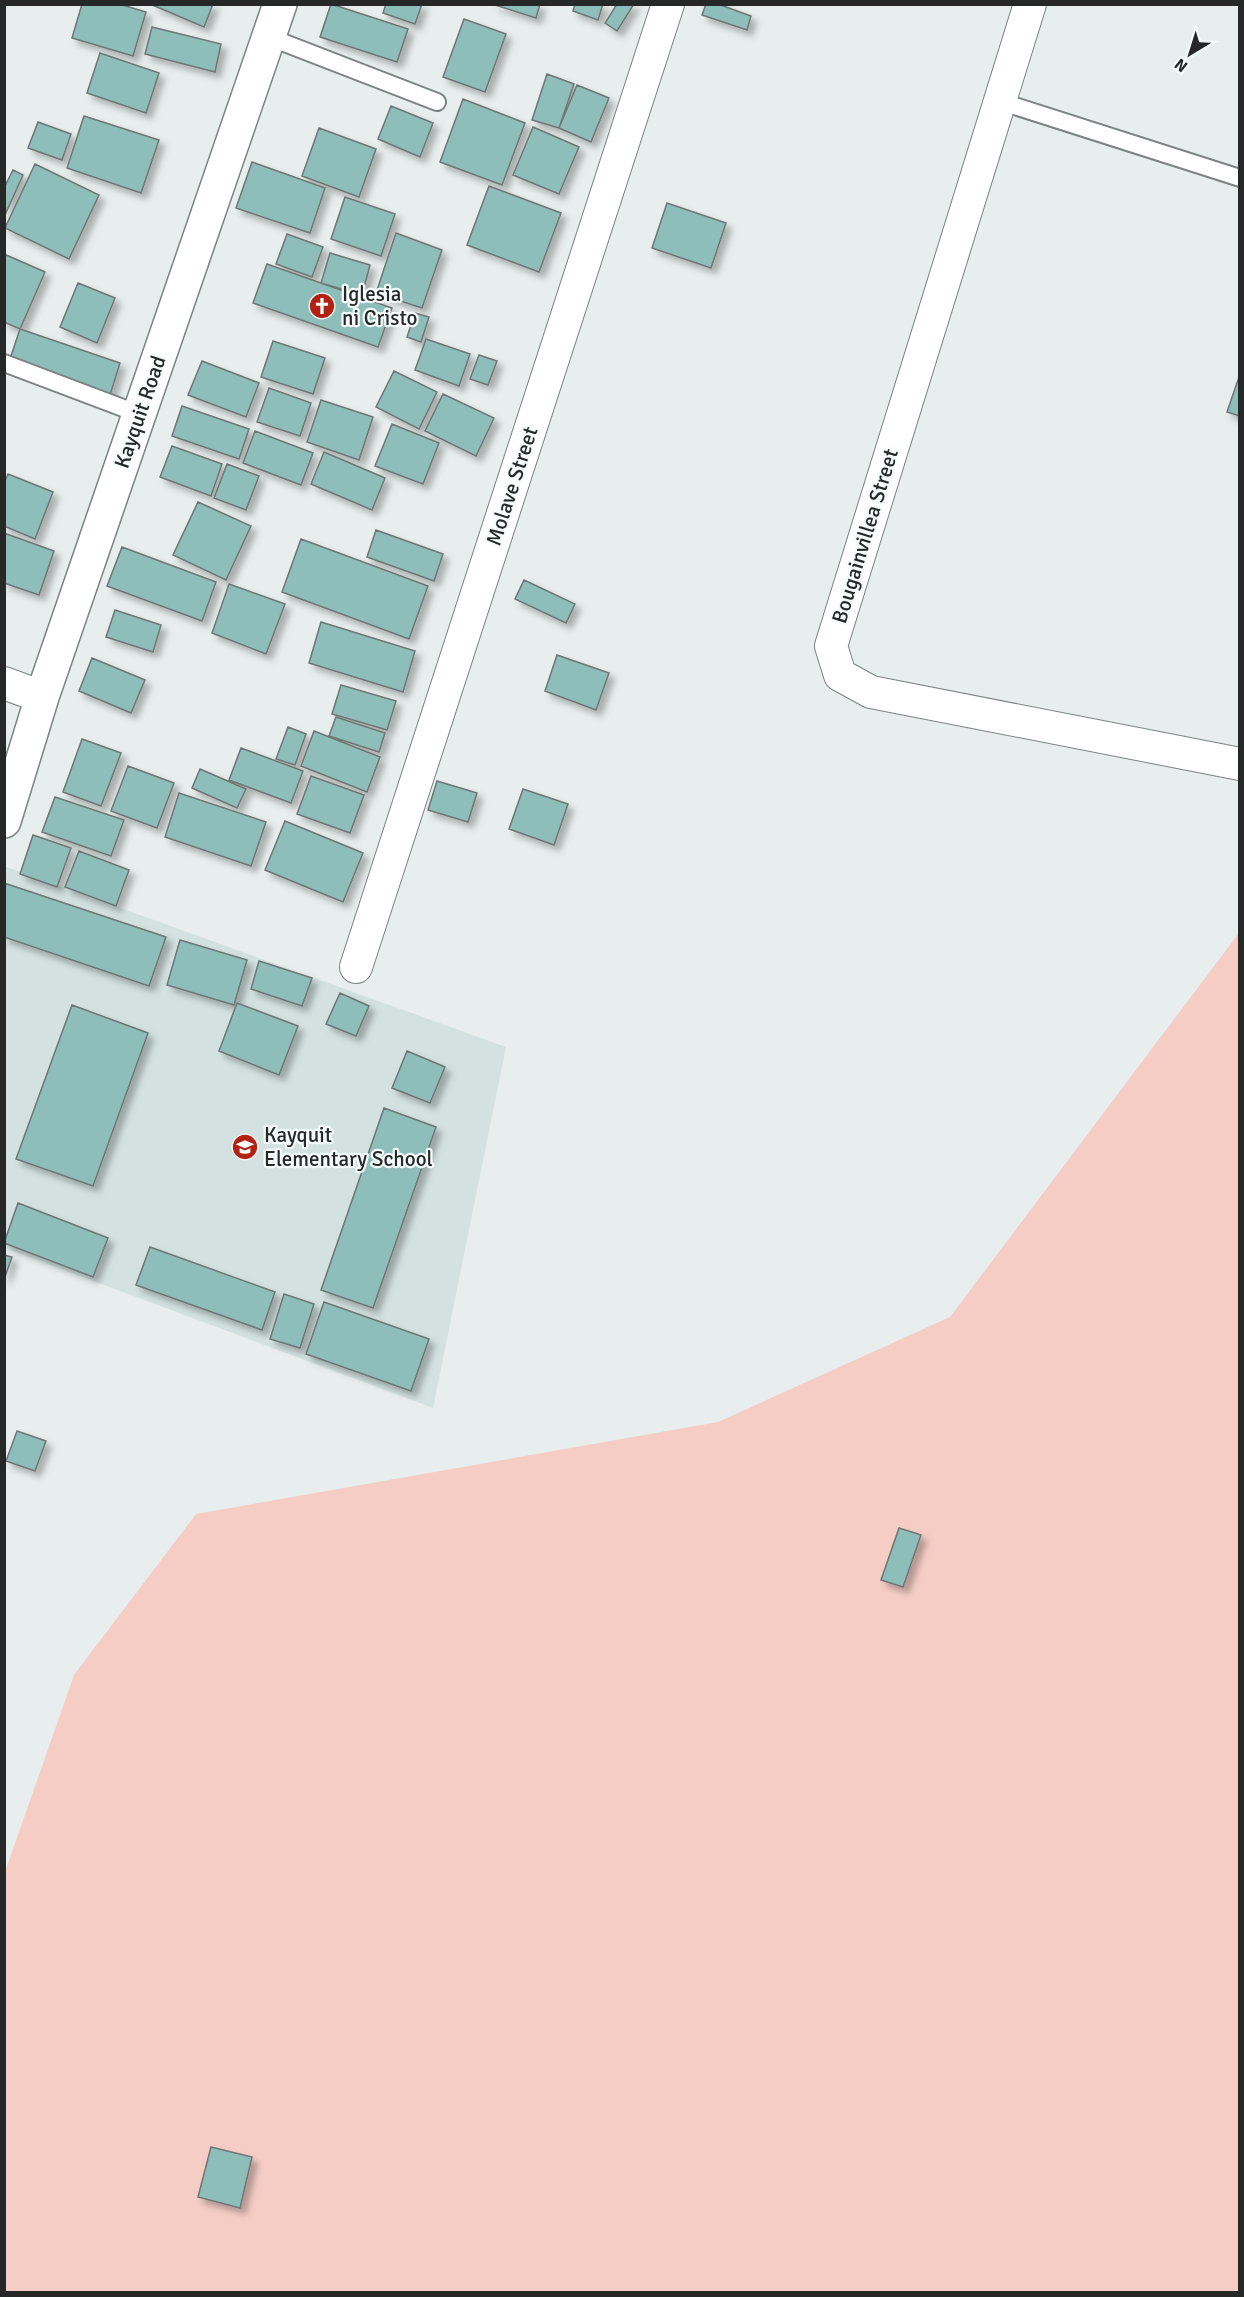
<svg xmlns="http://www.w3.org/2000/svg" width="1244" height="2297" font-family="Signika,sans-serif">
<defs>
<filter id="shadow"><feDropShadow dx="5.5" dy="5.5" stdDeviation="3" flood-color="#0004"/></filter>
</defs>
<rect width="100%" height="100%" fill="#e7eeed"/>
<path fill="#d3e2e1" d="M4 866 506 1047 433 1408 5 1248Z"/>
<path fill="#f5cdc5" d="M1239 933V2292H5V1872L74 1675 196 1514 718 1422 950 1317Z"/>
<path fill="#8ebeb9" stroke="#707575" stroke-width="1.5" filter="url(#shadow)" d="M82 4H119L146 12 133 56 72 38Z
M150 4H213L204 27Z
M331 4 408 29 397 62 320 37Z
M386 4H422L415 24 383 13Z
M492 4H540L536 18Z
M575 4H603L598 20 573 11Z
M617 4H634L617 31 605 23Z
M706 4H718L751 16 747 30 702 15Z
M464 19 506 34 485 92 443 77Z
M152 27 221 44 215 72 145 54Z
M100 53 159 73 146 113 87 93Z
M547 74 574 84 559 128 532 120Z
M577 85 609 98 591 142 559 128Z
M463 99 525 123 502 185 440 162Z
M391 106 433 123 420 157 378 139Z
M84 116 159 140 141 193 67 168Z
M38 122 71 134 62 160 28 148Z
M533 127 579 147 559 194 513 175Z
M319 128 376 149 359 197 302 176Z
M252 162 325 188 310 233 236 208Z
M35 164 99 195 69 259 5 228Z
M13 170 23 175 5 215 4 188Z
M489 186 561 213 539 272 467 245Z
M345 197 395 214 381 256 331 239Z
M667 203 726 223 711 268 652 248Z
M396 233 442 250 422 308 376 293Z
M287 234 323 247 312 277 276 264Z
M330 253 370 265 362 295 321 283Z
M4 254 45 272 20 329 4 322Z
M267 264 392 308 378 347 253 303Z
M78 283 115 298 97 343 60 327Z
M415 313 429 317 421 342 407 337Z
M20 329 120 363 110 395 9 362Z
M426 339 470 354 459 386 415 370Z
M273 341 325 358 313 394 261 377Z
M479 355 497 361 488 385 470 379Z
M202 361 259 383 246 417 188 395Z
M394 371 437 392 419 429 376 407Z
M1240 374V416L1227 412Z
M269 388 311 403 300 436 257 422Z
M443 394 494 418 476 456 425 431Z
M321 400 373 417 359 460 307 442Z
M182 406 249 429 239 459 172 436Z
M392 424 439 443 423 484 375 466Z
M255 431 313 453 301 485 243 463Z
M172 446 222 464 211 496 160 477Z
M324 452 385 478 372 510 311 484Z
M227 464 259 476 246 510 214 498Z
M8 474 53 492 35 539 4 526V483Z
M198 502 251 526 226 580 173 555Z
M376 530 443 554 434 581 367 557Z
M4 533 54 551 39 595 4 583Z
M301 539 428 586 409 639 282 592Z
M122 547 216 582 202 621 107 586Z
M524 580 575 604 566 623 515 599Z
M229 584 285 604 266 654 212 633Z
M115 610 161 625 153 652 106 637Z
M321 622 415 651 403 692 309 663Z
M557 655 609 673 596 710 545 691Z
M92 658 145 680 131 713 79 691Z
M341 685 396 701 387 730 332 714Z
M336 717 385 733 379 752 329 736Z
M288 727 306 734 295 765 276 759Z
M314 731 380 757 367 792 301 766Z
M82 739 121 753 101 806 63 792Z
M241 748 303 771 291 803 229 780Z
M128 766 174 783 157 828 111 811Z
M200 769 246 789 237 808 192 788Z
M311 776 364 795 350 833 297 814Z
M437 781 477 793 468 822 428 810Z
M523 789 568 804 554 845 509 829Z
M179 793 266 822 251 866 165 837Z
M55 797 124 820 111 856 42 832Z
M285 821 363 853 343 902 265 870Z
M33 835 71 848 57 887 20 874Z
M79 851 129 870 116 906 65 887Z
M4 883 166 937 149 986 4 937Z
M180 940 247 960 234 1005 167 985Z
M259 961 312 978 302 1006 251 989Z
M340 993 369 1006 356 1036 326 1024Z
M237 1003 298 1026 279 1075 219 1051Z
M72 1005 148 1033 93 1186 16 1159Z
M407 1051 445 1067 430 1103 392 1088Z
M384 1108 436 1127 373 1308 321 1290Z
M18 1203 108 1238 93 1277 4 1243Z
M150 1247 275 1292 262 1330 136 1285Z
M4 1255 12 1257 4 1280Z
M284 1294 314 1304 300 1348 270 1339Z
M324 1302 429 1339 411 1391 306 1354Z
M17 1431 46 1441 35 1471 6 1461Z
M899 1528 921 1535 903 1587 881 1580Z
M211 2147 252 2157 240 2208 198 2197Z"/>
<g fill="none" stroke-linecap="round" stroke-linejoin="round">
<g stroke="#7d8382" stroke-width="20">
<path id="service" d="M269 37 437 102
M999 101 1240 178
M4 363 139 414"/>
</g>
<g stroke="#7d8382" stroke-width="34">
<path id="minor" d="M1030 4 831 646 840 675 871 692 1240 764
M4 683 42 697
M356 967 668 4"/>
</g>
<g stroke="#7d8382" stroke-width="36">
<path id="tertiary" d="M4 821 42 697 280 4"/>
</g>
<use href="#service" stroke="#fff" stroke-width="16"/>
<use href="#minor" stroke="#fff" stroke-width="32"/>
<use href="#tertiary" stroke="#fff" stroke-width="33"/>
</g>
<defs>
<g id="church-disc" transform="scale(1.35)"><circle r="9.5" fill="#b12213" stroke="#f5fbfa"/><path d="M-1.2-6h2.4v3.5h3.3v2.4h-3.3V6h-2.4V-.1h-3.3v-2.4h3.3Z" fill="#fff"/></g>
<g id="school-disc" transform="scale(1.35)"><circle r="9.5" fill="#b12213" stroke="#f5fbfa"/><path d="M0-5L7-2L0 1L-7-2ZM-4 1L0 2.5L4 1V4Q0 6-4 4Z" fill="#fff"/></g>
</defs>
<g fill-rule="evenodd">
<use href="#church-disc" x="322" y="306"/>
<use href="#school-disc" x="245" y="1147"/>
</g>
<g text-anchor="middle" stroke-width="4.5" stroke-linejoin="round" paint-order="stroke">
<g font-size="21" fill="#252827" stroke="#f5fbfa" text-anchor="start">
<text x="342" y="301">Iglesia<tspan x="342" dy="24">ni Cristo</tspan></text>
<text x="264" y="1142">Kayquit<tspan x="264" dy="24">Elementary School</tspan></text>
</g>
<g font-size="21" fill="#252827" stroke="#f5fbfa">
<text transform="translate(140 412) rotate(-71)" y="7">Kayquit Road</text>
<text transform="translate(512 486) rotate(-72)" y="7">Molave Street</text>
<text transform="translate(865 536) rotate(-73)" y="7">Bougainvillea Street</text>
</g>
</g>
<rect width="1244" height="2297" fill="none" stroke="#252827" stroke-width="12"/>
<g transform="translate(1190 54) rotate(218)" stroke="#f5fbfa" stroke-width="4.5" paint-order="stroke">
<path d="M0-4.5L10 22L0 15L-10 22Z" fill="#252827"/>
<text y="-9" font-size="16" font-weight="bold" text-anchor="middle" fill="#252827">N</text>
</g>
</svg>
